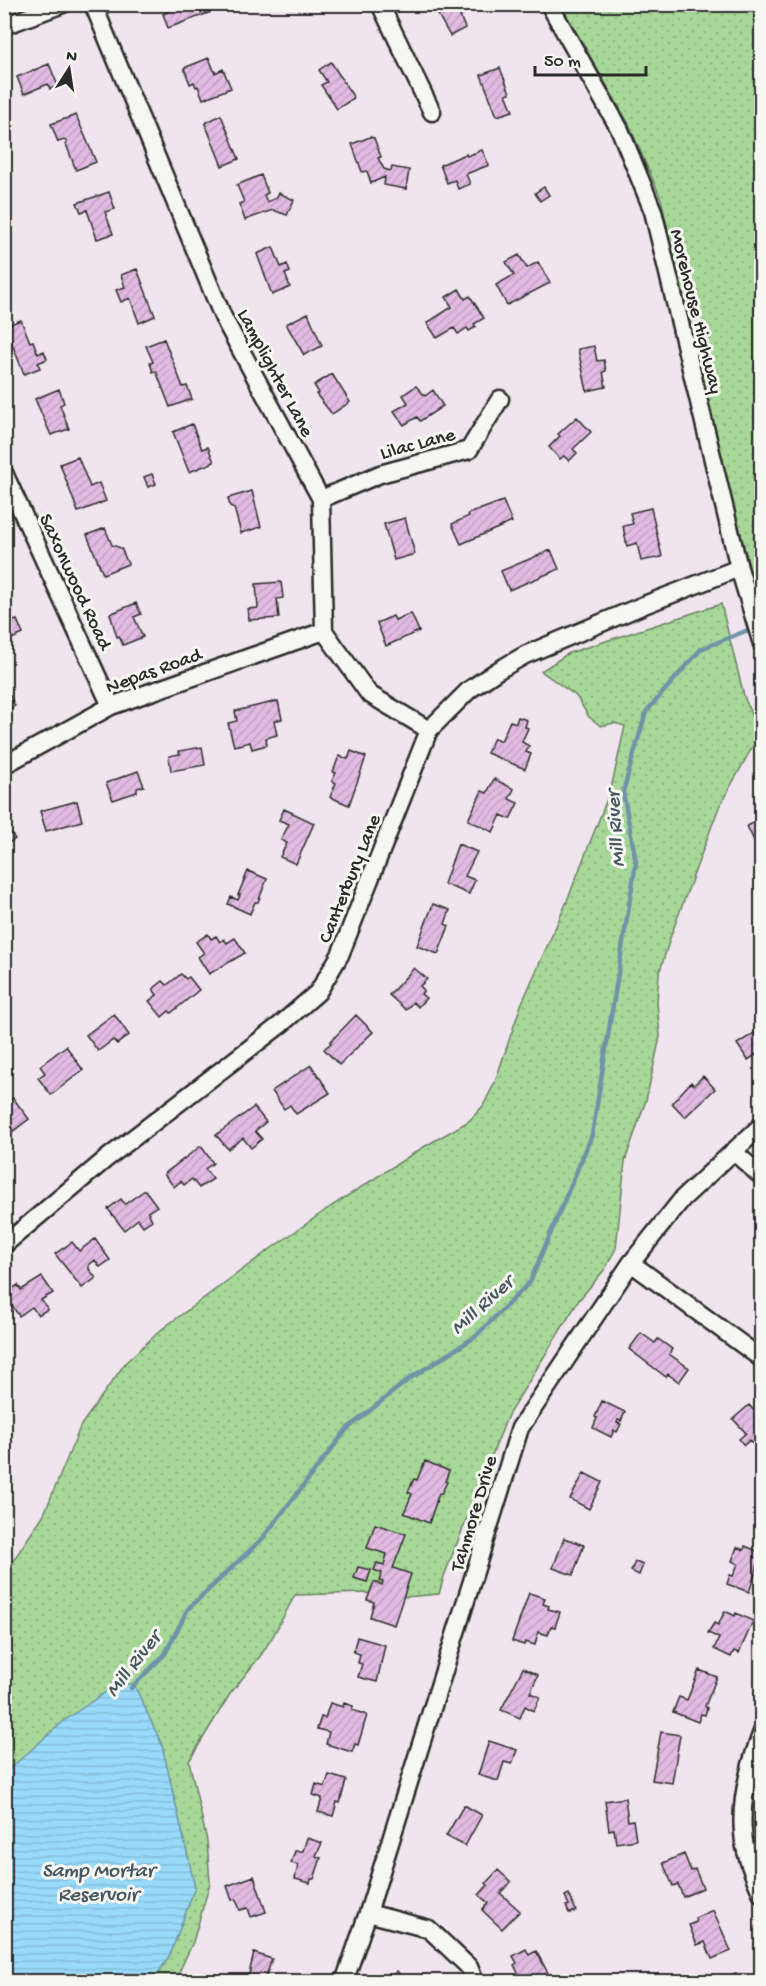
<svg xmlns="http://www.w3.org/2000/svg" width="766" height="1986" font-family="'Gochi Hand',sans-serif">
<defs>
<pattern id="grass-dots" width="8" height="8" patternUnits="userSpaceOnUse" patternTransform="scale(1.5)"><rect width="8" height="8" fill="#a7d899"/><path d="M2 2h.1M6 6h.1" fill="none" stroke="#90ba84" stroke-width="1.8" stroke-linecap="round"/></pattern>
<pattern id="water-rules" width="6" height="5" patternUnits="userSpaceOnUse" patternTransform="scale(1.5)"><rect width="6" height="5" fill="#99dafa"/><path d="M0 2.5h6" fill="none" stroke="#84bbd6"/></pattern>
<pattern id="building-hatch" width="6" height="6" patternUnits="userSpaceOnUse" patternTransform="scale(1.5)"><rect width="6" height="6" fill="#e2bbe3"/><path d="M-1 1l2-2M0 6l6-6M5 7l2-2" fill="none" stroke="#c2a1c3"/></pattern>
</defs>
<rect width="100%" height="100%" fill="#f0e4ee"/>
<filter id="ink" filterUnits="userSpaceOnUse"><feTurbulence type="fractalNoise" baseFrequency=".0167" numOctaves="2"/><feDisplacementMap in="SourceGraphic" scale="12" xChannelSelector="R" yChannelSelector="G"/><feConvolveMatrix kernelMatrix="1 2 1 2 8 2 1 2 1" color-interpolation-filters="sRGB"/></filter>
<g filter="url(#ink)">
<path fill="url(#grass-dots)" stroke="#698262" stroke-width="1.5" d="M560 5H761V613L706 400 661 199 628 122Z
M721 604 744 696 759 735 719 807 671 935 659 974 657 1002 660 1037 646 1100 625 1161 616 1248 605 1269 579 1300 508 1415 444 1576 439 1594 393 1598 365 1593 295 1595 273 1636 261 1655 230 1694 189 1761 207 1841 210 1883 193 1942 175 1981 5 1982V1573L44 1514 81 1425 126 1362 162 1329 269 1250 330 1207 422 1148 469 1121 483 1106 495 1082 521 1005 565 906 611 789 625 726 614 723 601 726 589 717 576 696 541 671 569 653Z"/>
<path fill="url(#water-rules)" stroke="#6d94a7" stroke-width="1.5" d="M134 1684 162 1745 195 1887 170 1955 153 1981H5V1773L65 1720 116 1685Z"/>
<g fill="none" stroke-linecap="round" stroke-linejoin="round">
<path stroke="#6d94a7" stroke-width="4.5" d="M131 1688 165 1654 188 1609 262 1539 347 1429 409 1379 475 1337 530 1282 592 1135 636 862 623 792 646 712 701 649 753 628"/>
</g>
<path fill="url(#building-hatch)" stroke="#2b2b2b" stroke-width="1.5" d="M217 4 219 9 168 28 163 14 184 4Z
M432 4H455V6L464 4 468 12 460 16 465 28 450 36Z
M209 58 215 73 223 69 231 88 203 99 198 86 196 87 194 82 190 84 184 68Z
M331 62 354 98 337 109 321 85 327 82 319 70Z
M49 64 58 86 50 89 48 84 24 94 17 77Z
M500 68 510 93 506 94 513 111 497 116 481 75Z
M76 115 96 162 76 170 66 144 67 142 64 140 58 142 51 124Z
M221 115 239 159 222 166 205 123Z
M370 137 374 138 381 157 378 158 384 169 391 171 392 167 409 170 406 189 384 185 385 177 371 183 367 171 362 172 352 144Z
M482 150 489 165 466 174 470 184 458 189 455 180 447 183 440 165 466 154 467 156Z
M261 175 268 193 264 195 267 202 276 198 279 193 294 200 287 215 273 210 245 220 239 204 244 202 237 185Z
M544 187 549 195 540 201 535 193Z
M109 192 115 209 105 212 113 234 97 239 87 210 81 212 77 203Z
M273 247 281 267 287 264 290 272 285 274 290 287 272 295 257 254Z
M519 255 527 268 538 262 550 283 507 305 496 285 514 275 506 262Z
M137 269 155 316 139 323 130 298 121 302 116 290 125 287 121 275Z
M459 289 465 299 470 296 484 318 474 324 476 327 469 331 467 328 458 334 454 328 437 338 427 323 452 307 446 297Z
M308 313 322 346 304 355 286 324Z
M21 320 30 342 33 341 38 354 44 351 47 359 38 363 40 368 24 374 5 326Z
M164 339 183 387 187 386 192 399 170 407 156 371 153 372 150 363 153 362 146 346Z
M594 346 597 361 604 360 606 371 603 372 606 387 587 391 578 349Z
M332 374 350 402 332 414 316 394 319 393 314 385Z
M416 386 425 396 433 390 443 406 420 421 417 417 404 425 394 411 408 403 403 395Z
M59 389 64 403 60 405 69 429 51 435 35 399Z
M577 417 591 432 573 449 577 453 569 461 564 456 560 459 549 447 560 436 558 434Z
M192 424 202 449 208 447 214 462 189 472 173 432Z
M78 457 90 487 99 483 106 501 78 512 60 464Z
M152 474 156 484 148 487 144 477Z
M252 491 261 527 241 533 234 508 230 506 228 498Z
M503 501 512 522 461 544 452 524 469 516 468 514Z
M651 508 662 557 641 561 637 543 627 546 623 526 633 524 630 513Z
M405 518 415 554 394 560 384 524Z
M105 528 112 545 121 548 128 564 103 574 87 535Z
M551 550 559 569 509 590 501 571Z
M281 582 283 598 277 599 279 618 249 620 248 609 258 608 256 584Z
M136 603 141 614 134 617 143 637 123 645 119 636 117 637 110 614Z
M4 606 9 616 11 615 13 621 17 620 23 634 4 642Z
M411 613 419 631 386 646 377 623 393 616 395 620Z
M7 690 15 706 4 712V692Z
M278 701 282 719 274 721 277 735 266 738 267 745 252 749 250 742 234 746 228 723 237 721 235 711Z
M518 717 527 720 525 727 528 728 522 742 529 746 526 752 531 754 525 769 487 753 494 738 501 741 510 721 516 723Z
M202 747 205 765 171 771 169 756 180 754 179 751Z
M351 751 366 757 349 805 330 797 336 783 332 781 336 773 333 772 339 756 348 759Z
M138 771 144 786 137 788V792L113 800 106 783Z
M494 779 514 789 509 799 518 803 510 819 501 815 493 832 468 820 482 791 487 793Z
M77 801 82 821 46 831 40 811Z
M284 809 314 823 296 864 280 857 287 843 281 840 289 824 279 820Z
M762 819V855H761L747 826Z
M4 823 15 839 4 846Z
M458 844 477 852 465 876 475 880 469 894 444 884Z
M248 871 267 879 258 902H255L250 914 228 904 231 897 238 900 240 895H238Z
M433 904 450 910 445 924 449 926 438 954 417 946Z
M208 934 211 939 216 936 220 942 224 939 227 943 235 938 245 953 209 974 198 957 204 953 196 942Z
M414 968 427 979 420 986 424 990 421 994 426 998 418 1007 413 1002 406 1010 389 995Z
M181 974 186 979 189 977 199 990 171 1013 169 1011 162 1017 149 1001 157 995 153 989 163 981 167 985Z
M114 1014 129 1035 117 1044 113 1040 98 1051 86 1035Z
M356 1015 373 1032 339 1065 324 1049 331 1043 330 1042Z
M762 1028V1051L748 1060 737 1044Z
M66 1046 83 1070 51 1095 38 1078 45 1073 40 1066Z
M311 1065 330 1093 296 1114 290 1105 284 1109 272 1091Z
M703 1076 715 1089 685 1117 672 1103 691 1082 694 1085Z
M13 1098 29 1119 8 1135 4 1132V1105Z
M254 1107 266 1122 255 1131 262 1139 251 1148 243 1138 228 1149 216 1135Z
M201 1146 213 1163 205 1169 213 1179 199 1188 192 1179 184 1185 181 1181 174 1187 164 1174Z
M145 1190 157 1206 148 1212 152 1220 143 1226 138 1219 124 1230 108 1209 121 1199 125 1204Z
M95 1239 110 1260 100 1267 95 1260 89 1265V1269L96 1278 82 1288 55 1254 72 1242 79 1251Z
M42 1277 53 1293 41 1300 48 1309 38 1315 32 1307 19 1316 4 1294 18 1285 21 1290Z
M641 1333 655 1343 658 1339 672 1349 669 1354 689 1368 679 1382 668 1374 666 1377 629 1349Z
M602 1401 625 1412 621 1421 618 1420 617 1423 621 1424 617 1432 614 1430 611 1437 593 1428 597 1418 595 1417Z
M749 1405 757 1414 759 1412 762 1415V1443L756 1448 750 1440 744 1445 739 1439 746 1433 733 1419Z
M425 1461 449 1471 445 1481 447 1482 441 1494 439 1493 429 1523 404 1513 412 1494 408 1492 414 1479 417 1480Z
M584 1473 602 1482 589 1509 570 1499Z
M375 1524 406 1534 393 1568 411 1574 394 1625 370 1617 374 1602 367 1600 374 1582 382 1585 383 1582 379 1581 382 1573 374 1570 377 1563 384 1565 387 1554 367 1548Z
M564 1538 584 1545 573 1575 553 1568Z
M745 1546 762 1553 749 1592 727 1584 730 1575 733 1576 738 1564 732 1561 737 1547 744 1550Z
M635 1562 643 1565 639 1575 631 1571Z
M358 1567 371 1570 367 1582 354 1578Z
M529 1593 545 1598 543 1604 549 1606 548 1609 560 1612 555 1627 551 1626 548 1635 538 1632 535 1645 525 1642 524 1645 512 1641Z
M725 1611 735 1616 736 1613 753 1621 739 1653 734 1651 731 1657 714 1649 719 1638 708 1633 714 1623 718 1625Z
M357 1637 385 1645 377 1682 358 1677 362 1664 358 1663 360 1654 353 1652Z
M523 1668 538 1675 530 1693 540 1697 534 1711 525 1706 520 1718 501 1710Z
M699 1670 717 1677 705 1706 707 1708 705 1715 701 1714 698 1722 673 1712 679 1697 687 1700Z
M330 1703 343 1707 344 1703 353 1706 352 1710 367 1715 358 1745 355 1744 352 1752 326 1744 329 1732 317 1729 321 1717 325 1718Z
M661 1732 680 1735 672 1783 652 1780Z
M489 1741 517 1750 512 1764 504 1762 498 1781 478 1775Z
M329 1775 346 1780 340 1803 337 1802 333 1816 318 1812 322 1798 313 1795 316 1784 325 1787Z
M625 1798 628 1821 633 1820 636 1840 616 1843 614 1829 609 1830 605 1801Z
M464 1805 482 1815 465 1846 446 1836Z
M307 1838 322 1843 316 1856 321 1858 314 1879H311L310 1883 295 1879 298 1865 291 1863 295 1851H303Z
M684 1854 691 1871 695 1869 703 1888 683 1897 678 1884 673 1886 663 1863Z
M498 1870 511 1882 500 1893 520 1911 502 1929 482 1910 488 1903 479 1895 488 1885 486 1883Z
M254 1876 266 1912 251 1917 248 1908 240 1910 236 1899 232 1900 227 1886Z
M569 1894 576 1911 571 1913H569L566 1906 569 1905 565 1896Z
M713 1910 731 1951 712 1959 705 1942 697 1945 689 1925 696 1922 695 1918Z
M526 1949 529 1955 536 1951 548 1973 542 1976 544 1980 541 1982H523L514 1965 517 1963 513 1956Z
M254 1953 272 1959 264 1982H247Z
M397 1971 406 1982H385Z
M736 1973 740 1982H717V1981Z"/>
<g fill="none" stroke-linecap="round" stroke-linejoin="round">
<g stroke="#2b2b2b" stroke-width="21">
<path id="minor" d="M93 4 223 317 321 499 324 631 369 694 429 730
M380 4 432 112
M549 4 620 130 653 211 739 568 762 644
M4 26 63 4
M4 473 111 706
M321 499 380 474 469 450 500 399
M4 765 111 706 324 631
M733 1151 762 1177
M4 1245 106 1159 280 1025 318 992 340 955 429 730 469 690 497 671 525 655 644 605 739 568
M631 1263 762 1359
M762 1732C750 1763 740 1799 743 1832 744 1853 753 1875 762 1894
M368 1913 429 1929 469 1967 475 1982
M344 1982 368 1913 520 1428 631 1263 683 1198 762 1125"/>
</g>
<use href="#minor" stroke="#f6f6f2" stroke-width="16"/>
</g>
</g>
<g text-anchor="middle" stroke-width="6" stroke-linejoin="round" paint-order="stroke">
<g font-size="20" fill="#2b2b2b" stroke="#f6f6f2">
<text transform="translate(698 311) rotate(76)" y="7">Morehouse Highway</text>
<text transform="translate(277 372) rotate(62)" y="7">Lamplighter Lane</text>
<text transform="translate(417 442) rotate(-15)" y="7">Lilac Lane</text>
<text transform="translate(77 581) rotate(65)" y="7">Saxonwood Road</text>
<text transform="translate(153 669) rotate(-20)" y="7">Nepas Road</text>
<text transform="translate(348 878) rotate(-68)" y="7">Canterbury Lane</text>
<text transform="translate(472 1513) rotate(-73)" y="7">Tahmore Drive</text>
</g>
<g font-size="21" font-style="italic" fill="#46575f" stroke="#f6f6f2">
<text transform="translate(614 829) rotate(-94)" y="7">Mill River</text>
<text transform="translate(481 1304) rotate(-42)" y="7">Mill River</text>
<text transform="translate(132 1663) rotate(-52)" y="7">Mill River</text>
<text x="98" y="1876">Samp Mortar<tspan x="98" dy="24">Reservoir</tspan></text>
</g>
</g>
<rect width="766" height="1986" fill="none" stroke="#f6f6f2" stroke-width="24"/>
<rect x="12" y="12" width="742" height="1962" fill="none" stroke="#2b2b2b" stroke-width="2" filter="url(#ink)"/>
<g transform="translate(69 69) rotate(12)" stroke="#f6f6f2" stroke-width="4.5" paint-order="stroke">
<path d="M0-4.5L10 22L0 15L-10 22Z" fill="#2b2b2b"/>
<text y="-9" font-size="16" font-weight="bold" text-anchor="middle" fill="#2b2b2b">N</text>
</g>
<path d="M535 66v9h111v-9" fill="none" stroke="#2b2b2b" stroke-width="3"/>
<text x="544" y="66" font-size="18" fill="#2b2b2b" stroke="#f6f6f2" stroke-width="4.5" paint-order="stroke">50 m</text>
</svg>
